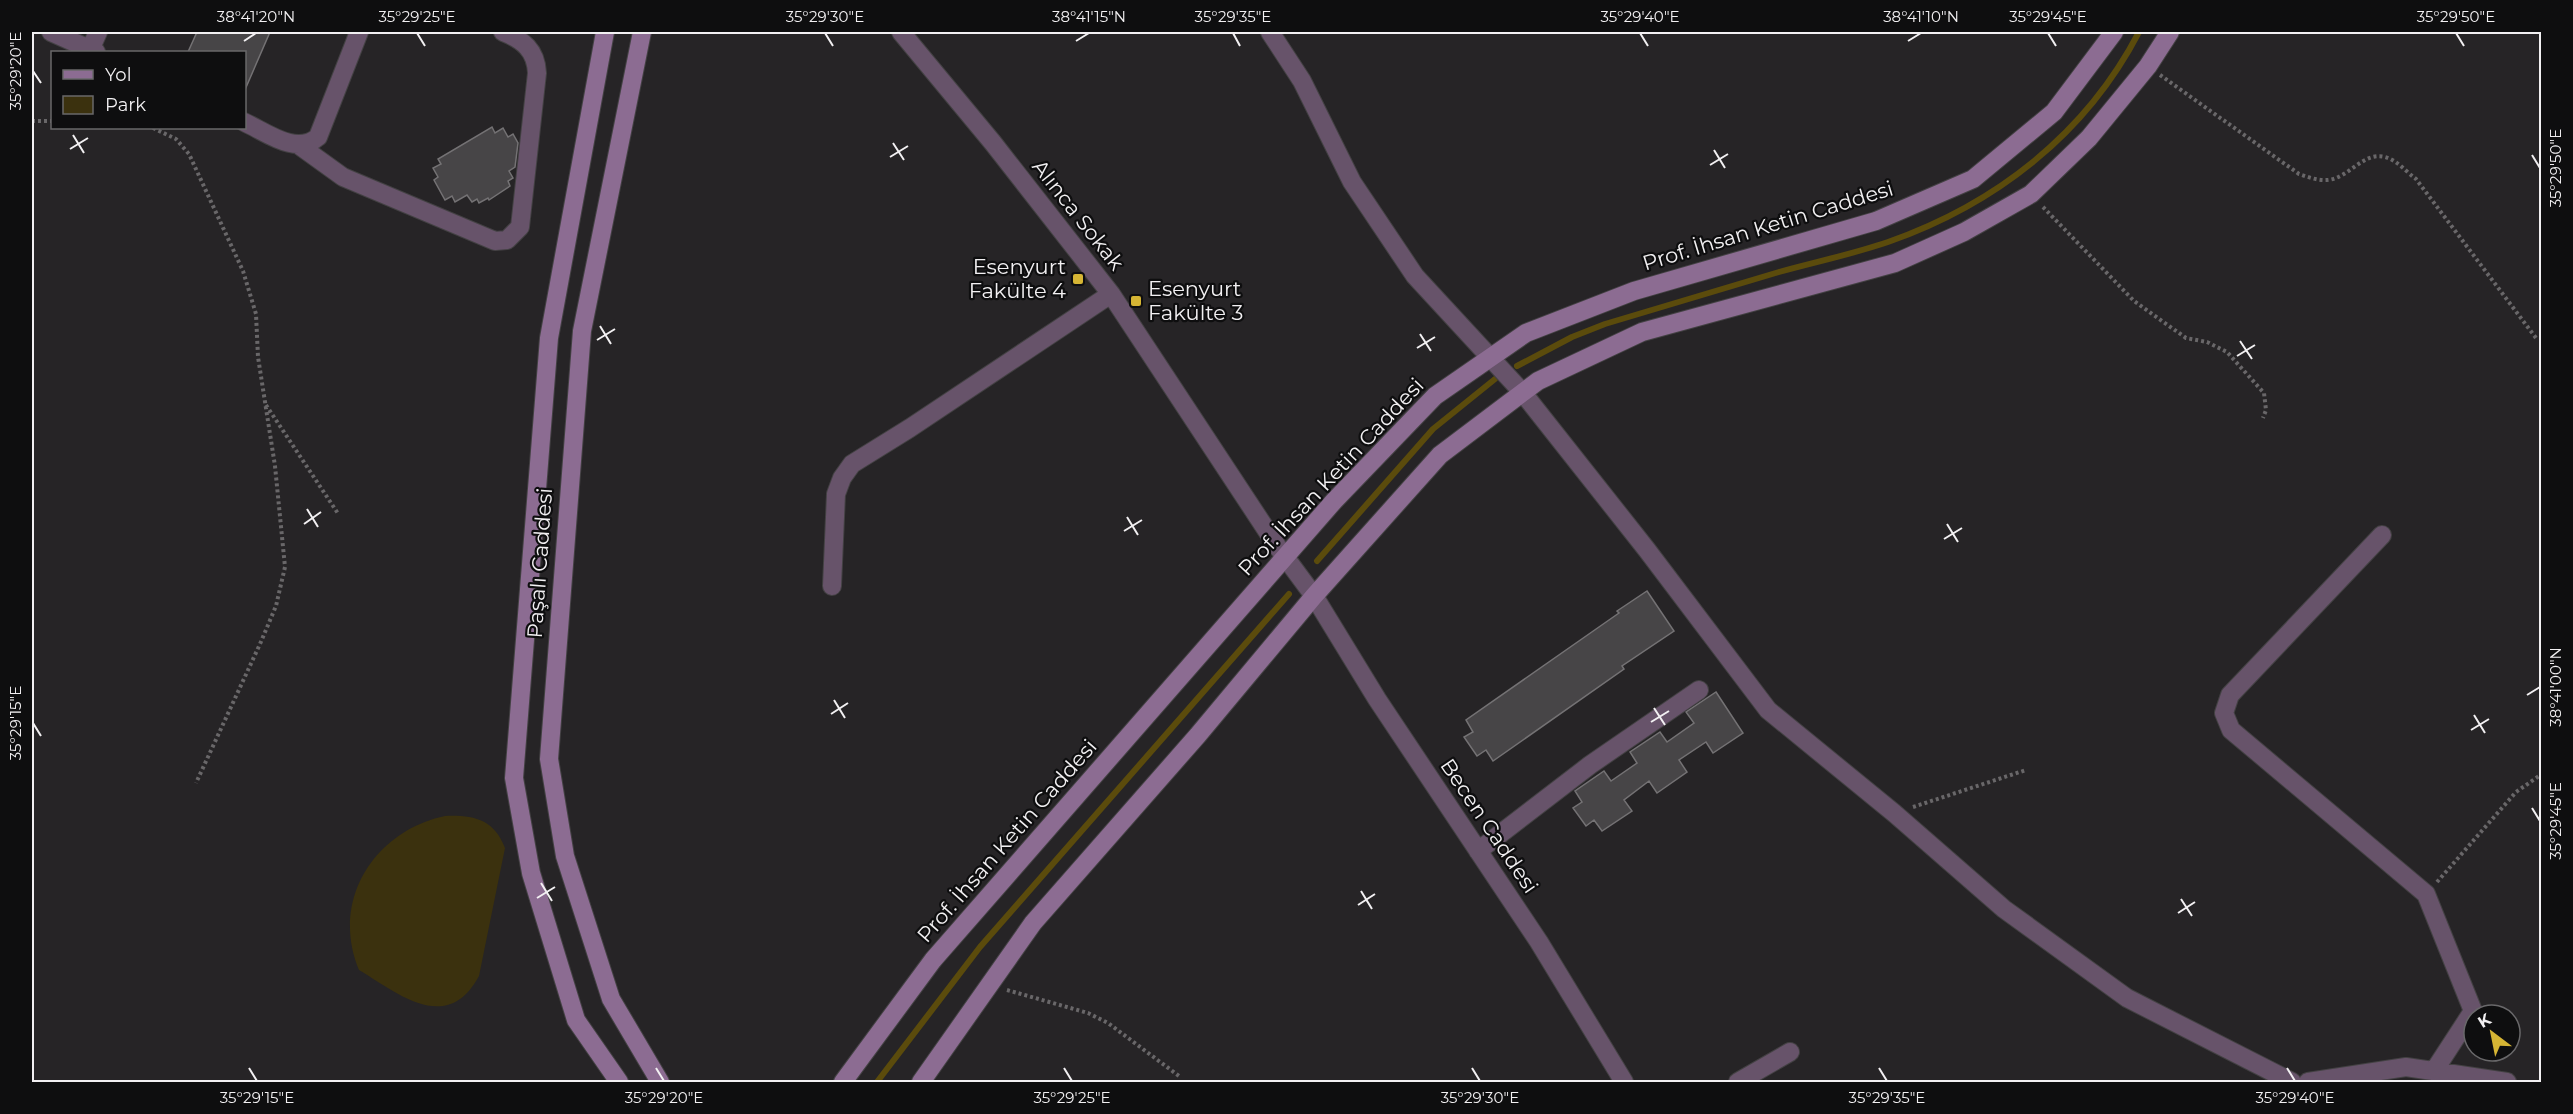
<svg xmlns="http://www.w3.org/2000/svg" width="2573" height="1114" font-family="Montserrat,sans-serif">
<rect width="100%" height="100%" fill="#262426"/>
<path fill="#3b310e" d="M445 816C473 815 494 819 505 848L479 976C447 1035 399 994 359 970 330 901 374 831 445 816Z"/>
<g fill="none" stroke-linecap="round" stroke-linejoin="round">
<path stroke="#5b4b0c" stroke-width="6" d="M1517 366 1572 337 1605 324C1663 307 1721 289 1779 272 1815 262 1853 254 1888 242 1996 204 2086 134 2139 32
M1317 561 1433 429 1495 379
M877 1082 980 947 1289 594"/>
</g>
<path fill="#474547" stroke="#747274" stroke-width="1.5" d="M197 32H270L244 92V52H188Z
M492 127 495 133 503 128 508 137 513 134 518 143 515 167 509 171 513 178 508 181 510 186 489 200 488 198 479 203 477 199 472 202 467 195 455 202 452 196 445 200 434 180 438 177 433 168 441 164 438 159Z
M1647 591 1674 631 1622 666 1624 669 1493 761 1486 750 1477 756 1464 737 1473 732 1466 720 1619 613 1617 611Z
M1716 692 1743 733 1713 753 1706 742 1679 760 1687 772 1657 793 1649 781 1624 800 1632 811 1602 831 1594 820 1586 826 1573 808 1582 802 1575 791 1604 771 1611 781 1637 763 1630 752 1660 732 1667 742 1694 723 1686 712Z"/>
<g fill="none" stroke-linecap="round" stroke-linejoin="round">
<g stroke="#434143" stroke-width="20">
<path id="street" d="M51 32 96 52
M901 32 993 143 1111 294 1277 546 1314 596 1377 699 1539 942 1624 1082
M1270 32 1302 81 1352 182 1415 276 1523 393 1647 550 1768 710 1894 813 2004 909 2127 998 2292 1082
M90 50 98 32
M244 122C266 132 296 156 318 137L359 32
M300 146 343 177 495 241 507 240 520 227 537 73C536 50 523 40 503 32
M2382 535 2230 695 2224 713 2231 730 2426 894 2473 1011 2434 1071
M832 586 836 494 842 478 852 464 910 428 1111 294
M1478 851 1590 765 1699 690
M1738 1082 1790 1052
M2308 1082 2406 1067 2507 1082"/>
</g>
<g stroke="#434143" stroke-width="20">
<path id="secondary" d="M605 32 549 338 514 778 531 873 576 1020 619 1082
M642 32 582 331 549 759 565 856 611 999 660 1082
M843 1082 933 960 1334 501 1435 396 1526 333 1634 291 1876 221 1973 179 2054 112 2114 32
M921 1082 1033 923 1198 735 1314 596 1440 455 1538 381 1642 332 1895 263 1964 232 2031 194 2089 138 2148 66 2170 32"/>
</g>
<path stroke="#696769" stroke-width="4" stroke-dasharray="3 3" stroke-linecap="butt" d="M2160 75 2299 174C2311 178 2323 183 2336 178 2356 170 2370 146 2394 161 2402 166 2409 174 2416 179L2536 338
M32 121H52
M153 128 176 139 189 154 243 271 256 314 258 357 275 466 285 567 276 606 260 644 196 783
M2043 207 2134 301 2186 338 2207 342 2227 352 2264 393 2266 410 2263 418
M266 405 339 515
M1913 807 2026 770
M2437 882 2516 792 2542 774
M1007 990 1088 1013 1108 1023 1179 1076"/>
<use href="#street" stroke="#67536a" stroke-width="18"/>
<use href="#secondary" stroke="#8c6c92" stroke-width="18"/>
</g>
<path fill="none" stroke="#f2f0f2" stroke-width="2" d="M417 33 425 46M825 33 833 46M1233 33 1240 46M1640 33 1648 46M2048 33 2056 46M2456 33 2464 46M244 41 256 33M1076 41 1089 33M1908 41 1921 33M33 71 41 83M73 135 84 153M893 143 904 160M70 149 88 138M1714 150 1725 168M2532 155 2540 168M890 157 908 146M1710 165 1728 154M600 326 611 344M1420 334 1431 351M597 340 615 329M2240 341 2252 359M1417 348 1435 337M2237 356 2255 345M307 509 318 527M1127 517 1138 535M304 524 321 512M1947 524 1958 542M1124 531 1142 520M1944 539 1962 528M2527 695 2540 687M834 700 845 718M1654 708 1665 725M831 714 848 703M2474 715 2485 733M1651 722 1669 711M33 723 41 736M2471 730 2489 719M2532 808 2540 821M541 883 552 901M1361 891 1372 909M537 898 555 887M2181 899 2192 916M1358 905 1375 894M2178 913 2195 902M249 1068 257 1081M656 1068 664 1081M1064 1068 1072 1081M1472 1068 1480 1081M1879 1068 1887 1081M2287 1068 2295 1081"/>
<g fill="#d6b534" stroke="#0e0e0f" stroke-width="2">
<rect x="1072" y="273" width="12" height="12" rx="3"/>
<rect x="1130" y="295" width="12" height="12" rx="3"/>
</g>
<g text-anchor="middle" stroke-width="4.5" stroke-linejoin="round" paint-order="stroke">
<g font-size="21" fill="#f2f0f2" stroke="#0e0e0f">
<text transform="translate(1078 215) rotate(52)" y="7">Alınca Sokak</text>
<text transform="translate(1768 226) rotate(-17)" y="7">Prof. İhsan Ketin Caddesi</text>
<text transform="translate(1331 477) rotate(-47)" y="7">Prof. İhsan Ketin Caddesi</text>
<text transform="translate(540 563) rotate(-86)" y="7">Paşalı Caddesi</text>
<text transform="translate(1489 826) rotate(56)" y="7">Becen Caddesi</text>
<text transform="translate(1007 841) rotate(-49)" y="7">Prof. İhsan Ketin Caddesi</text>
</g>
<g font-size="21" fill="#f2f0f2" stroke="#0e0e0f" text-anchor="end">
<text x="1066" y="274">Esenyurt<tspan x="1066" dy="24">Fakülte 4</tspan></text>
<text x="1148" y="296" text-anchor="start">Esenyurt<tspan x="1148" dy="24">Fakülte 3</tspan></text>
</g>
</g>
<rect width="2573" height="1114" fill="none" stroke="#0e0e0f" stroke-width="66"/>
<rect x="51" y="51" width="195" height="78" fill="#0e0e0f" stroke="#69686a" stroke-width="1.5"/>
<rect x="63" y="70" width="30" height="9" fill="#8c6c92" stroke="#69686a" stroke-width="1.5"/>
<text x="105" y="81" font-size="18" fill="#f2f0f2">Yol</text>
<rect x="63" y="96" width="30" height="18" fill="#3b310e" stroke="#69686a" stroke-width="1.5"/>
<text x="105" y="111" font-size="18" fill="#f2f0f2">Park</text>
<g transform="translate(2492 1033) rotate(328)"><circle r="28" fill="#0e0e0f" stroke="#69686a" stroke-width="1.5"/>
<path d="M0-4.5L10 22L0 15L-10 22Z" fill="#d6b534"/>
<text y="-9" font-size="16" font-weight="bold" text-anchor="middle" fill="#f2f0f2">K</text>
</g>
<rect x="33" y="33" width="2507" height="1048" fill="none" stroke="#f2f0f2" stroke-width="2"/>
<g font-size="15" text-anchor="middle" fill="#f2f0f2">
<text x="256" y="22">38°41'20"N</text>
<text x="417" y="22">35°29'25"E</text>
<text x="825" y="22">35°29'30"E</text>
<text x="1089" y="22">38°41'15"N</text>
<text x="1233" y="22">35°29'35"E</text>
<text x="1640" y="22">35°29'40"E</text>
<text x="1921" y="22">38°41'10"N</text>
<text x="2048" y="22">35°29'45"E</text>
<text x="2456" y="22">35°29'50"E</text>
<text transform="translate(16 71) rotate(-90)" y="5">35°29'20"E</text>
<text transform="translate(2556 168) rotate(-90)" y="5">35°29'50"E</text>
<text transform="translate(2556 687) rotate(-90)" y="5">38°41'00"N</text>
<text transform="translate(16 723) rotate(-90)" y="5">35°29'15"E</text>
<text transform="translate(2556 821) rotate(-90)" y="5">35°29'45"E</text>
<text x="257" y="1103">35°29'15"E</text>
<text x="664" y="1103">35°29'20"E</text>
<text x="1072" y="1103">35°29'25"E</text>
<text x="1480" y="1103">35°29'30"E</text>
<text x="1887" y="1103">35°29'35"E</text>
<text x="2295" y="1103">35°29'40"E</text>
</g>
</svg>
